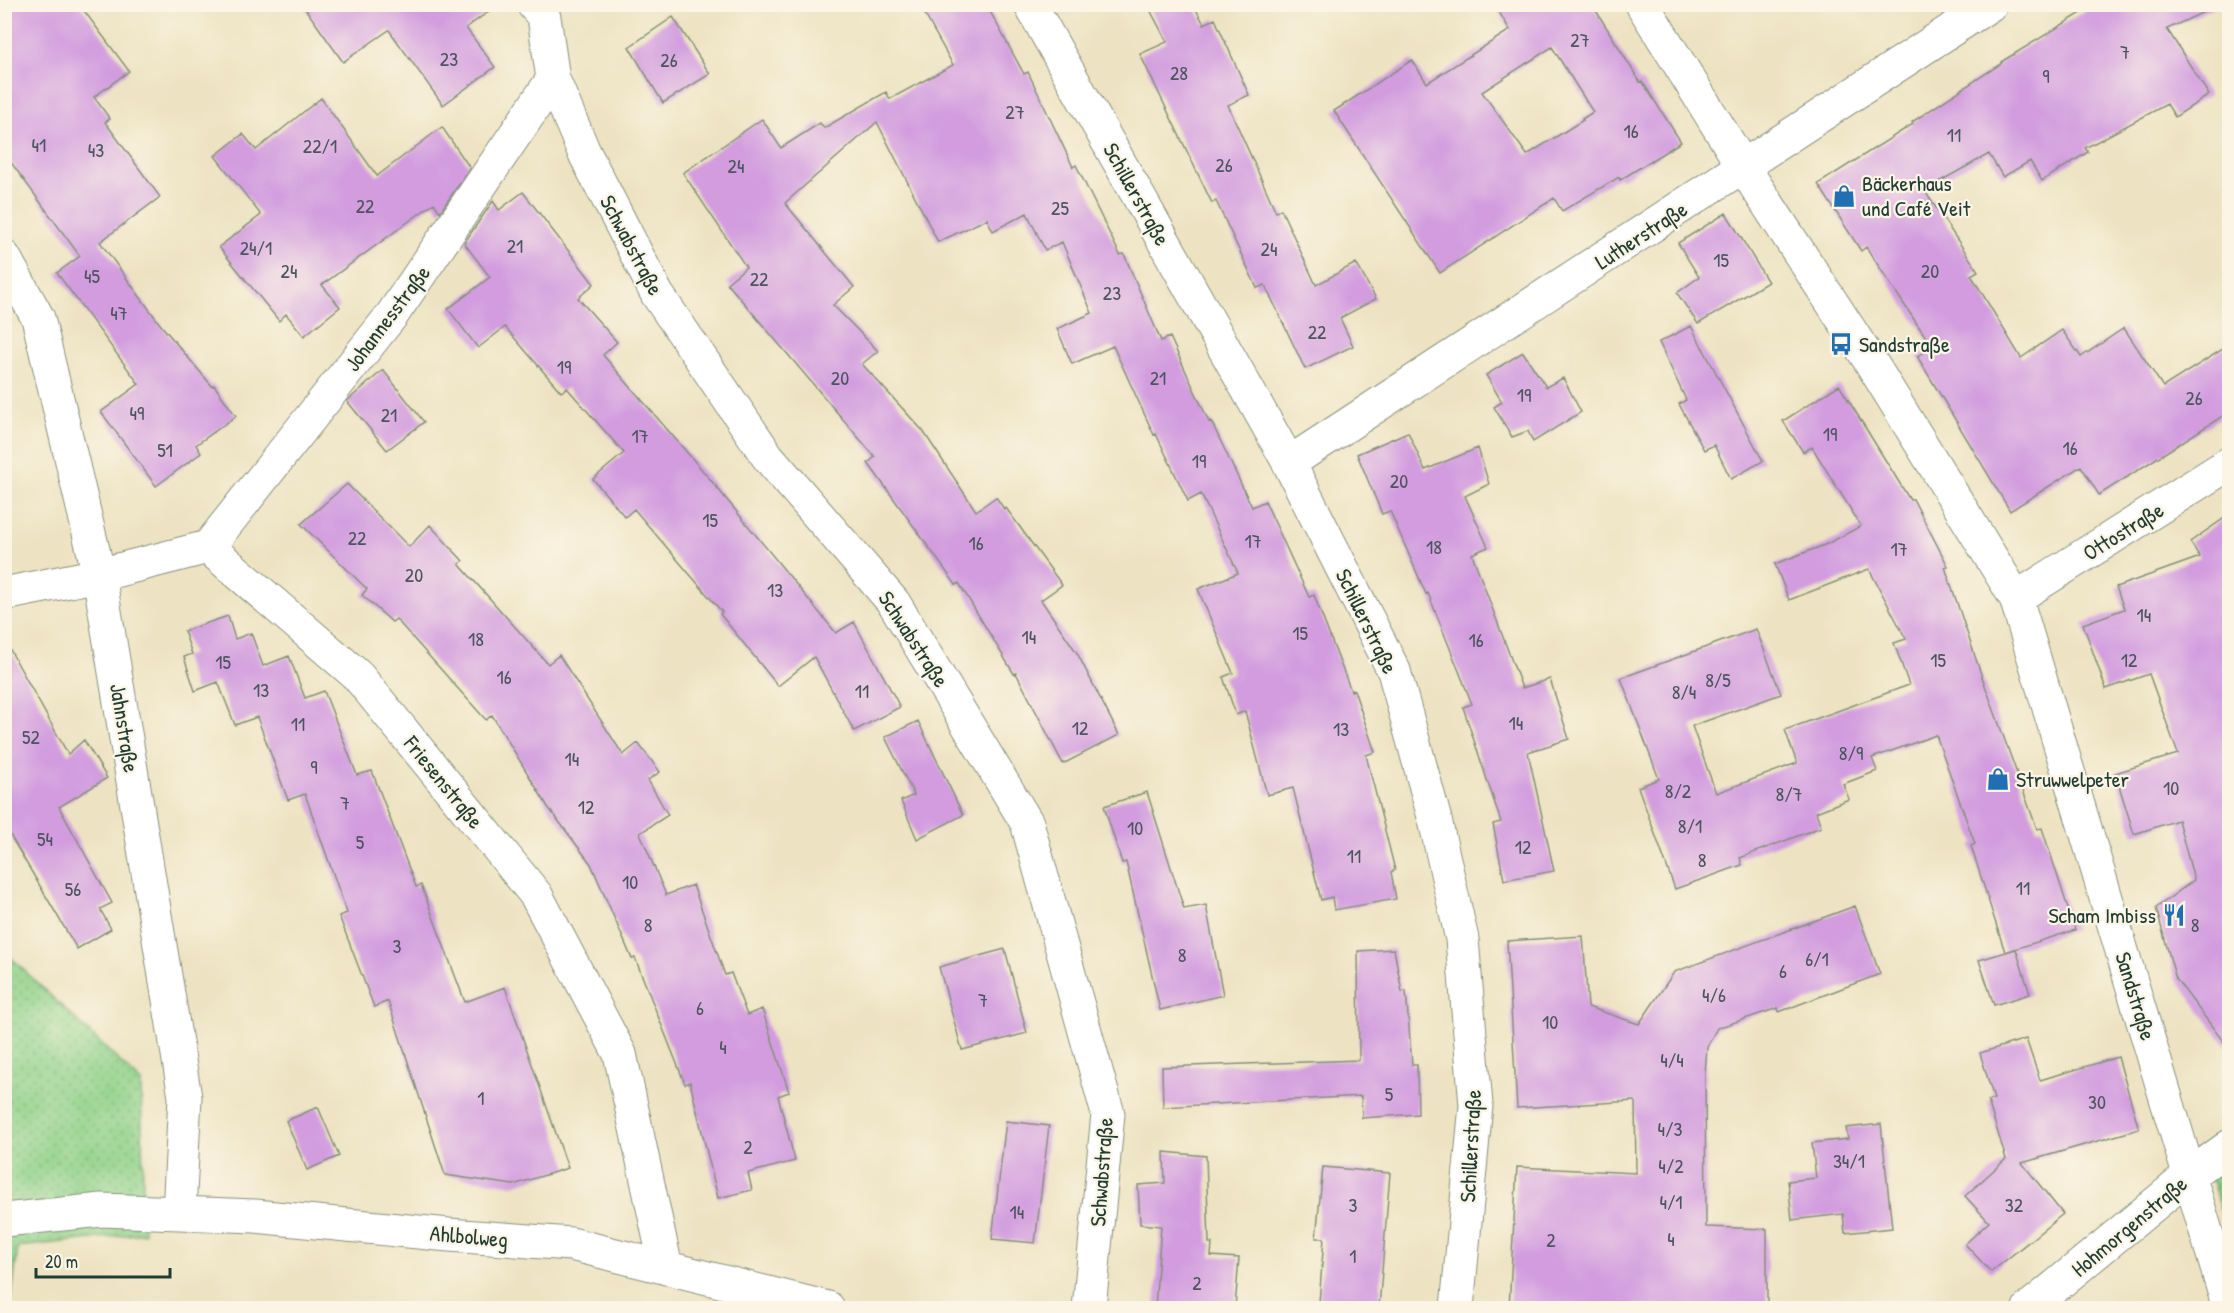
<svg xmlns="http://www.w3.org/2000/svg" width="2234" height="1313" font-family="'Patrick Hand',sans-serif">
<defs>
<pattern id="park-dots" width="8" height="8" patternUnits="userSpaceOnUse" patternTransform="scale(1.5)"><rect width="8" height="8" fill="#90d28a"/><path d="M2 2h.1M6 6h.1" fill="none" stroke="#75ac72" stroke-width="1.8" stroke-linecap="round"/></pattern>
</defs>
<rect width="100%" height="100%" fill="#fcf5e5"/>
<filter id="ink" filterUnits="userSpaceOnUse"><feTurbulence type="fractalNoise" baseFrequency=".0167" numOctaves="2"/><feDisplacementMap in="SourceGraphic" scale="12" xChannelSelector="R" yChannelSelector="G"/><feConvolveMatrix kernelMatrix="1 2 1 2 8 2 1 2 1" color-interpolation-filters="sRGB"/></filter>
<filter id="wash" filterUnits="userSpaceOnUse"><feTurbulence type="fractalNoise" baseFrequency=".008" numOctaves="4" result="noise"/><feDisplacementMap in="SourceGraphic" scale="24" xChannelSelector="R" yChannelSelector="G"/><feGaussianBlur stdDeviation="1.35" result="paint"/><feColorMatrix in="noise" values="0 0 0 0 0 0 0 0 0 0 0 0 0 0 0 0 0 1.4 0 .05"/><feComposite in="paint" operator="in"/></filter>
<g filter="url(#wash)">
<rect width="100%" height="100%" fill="#ede3c2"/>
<path fill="url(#park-dots)" stroke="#58885f" stroke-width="1.5" d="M4 951 141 1082 144 1233 18 1247 10 1308H4Z
M2229 1161V1237L2211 1177Z"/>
<g id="blocks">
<path fill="#d29cdf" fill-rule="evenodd" d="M4 4H79L129 71 94 97 110 119 105 122 160 197 100 242 160 324 212 386 214 385 236 416 196 445 201 453 156 486 101 412 139 384 57 273 80 256 4 153Z
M302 4H499L466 28 495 67 443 105 389 30 343 62Z
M919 4H986L1024 74 1028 72 1073 167 1076 165 1120 255 1124 254 1161 341 1170 337 1209 422 1211 421 1252 507 1265 501 1309 597 1314 595 1351 691 1354 690 1375 752 1366 755 1395 870 1391 872 1396 899 1334 910 1332 897 1321 900 1293 788 1267 795 1245 711 1236 715 1223 677 1233 673 1198 589 1238 573 1201 494 1188 501 1156 434 1154 435 1113 346 1072 364 1057 329 1092 313 1062 242 1045 250 1027 213 993 231 987 219 938 242 877 122 785 203 854 287 833 305 878 351 862 364 923 431 976 511 996 497 1004 509 1006 508 1062 585 1041 600 1077 653 1119 735 1063 764 1016 673 1014 674 959 583 956 585 868 463 875 457 727 283 746 267 683 173 762 119 781 148 820 123 824 128 886 92 890 99 953 65Z
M1147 4H1193L1204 24 1215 19 1249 95 1228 105 1276 212 1281 209 1316 285 1356 263 1376 299 1340 318 1353 346 1305 369 1265 285 1257 288 1216 201 1212 203 1140 54 1167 42Z
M1494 4H1592L1640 82 1642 81 1681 142 1620 180 1619 177 1562 211 1554 198 1440 273 1334 111 1412 60 1427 83 1510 30ZM1552 47 1593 112 1582 119 1583 120 1527 155 1482 92Z
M2096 4H2221L2167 29 2209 95 2175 117 2167 104 2085 148 2088 152 2042 181 2030 161 2003 177 1989 154 1924 190 1978 271 1971 275 2021 358 2062 330 2081 357 2124 328 2163 387 2229 345V412L2099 495 2081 466 2010 511 1917 356 1933 348 1866 247 1861 251 1818 184 1913 124 1912 122 2002 63 2001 62Z
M673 17 710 74 663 103 629 47Z
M321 98 377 176 442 127 470 168 440 212 434 203 322 285 340 307 304 336 286 314 279 321 219 247 261 215 215 156 243 134 256 150Z
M523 192 594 284 578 298 617 342 603 355 709 478 836 633 854 622 900 707 854 731 814 657 778 686 720 614 722 612 634 509 625 517 593 479 624 453 567 388 561 392 505 327 478 348 448 309 490 277 464 243 493 201 499 210Z
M1726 213 1768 282 1698 324 1677 293 1699 277 1678 243Z
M1691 326 1763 461 1731 479 1714 445 1704 450 1679 404 1686 400 1659 342Z
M1523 352 1546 387 1563 378 1581 412 1533 442 1528 431 1512 437 1494 407 1502 402 1486 375Z
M383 370 424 422 387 450 347 401Z
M1839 385 1910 500 1913 499 1948 566 1945 567 1982 677 2037 829 2042 828 2075 930 2005 952 1971 846 1975 844 1936 735 1872 758 1877 771 1843 784 1849 799 1816 812 1821 827 1740 858 1742 865 1675 889 1638 787 1659 779 1621 678 1756 629 1781 694 1692 726 1716 793 1797 763 1785 730 1909 685 1894 643 1906 639 1869 569 1789 600 1775 564 1827 544 1861 526 1812 447 1803 452 1783 421Z
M1408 432 1425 470 1478 448 1489 484 1465 496 1488 547 1472 554 1522 688 1550 679 1569 739 1528 752 1554 871 1504 880 1493 824 1501 822 1463 707 1472 704 1428 593 1426 594 1390 511 1382 514 1357 454Z
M347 484 409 547 430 525 463 561 459 564 548 664 559 655 623 755 638 743 660 772 648 780 668 815 640 833 666 895 693 885 725 975 731 973 747 1015 762 1009 789 1092 778 1096 795 1161 748 1173 752 1190 718 1198 690 1082 685 1084 635 958 632 959 591 864 548 807 492 715 486 720 396 619 392 622 362 595 367 589 301 524Z
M2229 515V1049L2176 979 2156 908 2194 880 2178 820 2134 834 2115 773 2178 754 2149 674 2106 689 2083 624 2124 609 2116 587 2200 557 2190 542Z
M228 616 235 639 251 633 263 666 289 656 305 698 324 691 357 775 372 771 416 887 421 885 465 1002 505 987 568 1168 513 1185 445 1175 388 1001 374 1007 339 916 347 913 305 794 288 800 257 717 235 725 218 682 195 691 184 657 192 654 184 631Z
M4 639 68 754 84 740 107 778 59 807 112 903 100 909 111 929 77 949 4 825Z
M918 721 963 815 917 839 901 801 914 795 885 737Z
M1147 792 1184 909 1206 905 1223 995 1160 1010 1126 862 1122 863 1104 806Z
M1855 906 1880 974 1779 1012 1778 1008 1717 1028 1707 1047 1705 1073 1706 1227 1767 1229V1308H1696L1586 1304V1308H1509L1517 1167 1636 1173 1635 1101 1517 1108 1507 941 1583 936 1588 1007 1639 1024 1674 972Z
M1005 949 1027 1033 962 1050 939 967Z
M1394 949 1402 992 1406 991 1412 1065H1417L1418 1114 1362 1118 1361 1096 1163 1107 1162 1067 1359 1060 1358 951Z
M2016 949 2030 994 1994 1005 1979 960Z
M2026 1039 2040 1080 2118 1057 2139 1129 2022 1163 2063 1214 1991 1272 1965 1244 1989 1222 1965 1196 2006 1159 1988 1101 1994 1099 1980 1053Z
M318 1107 339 1156 307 1170 286 1121Z
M1006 1121 1049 1126 1035 1243 992 1239Z
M1881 1124 1892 1228 1845 1233 1843 1214 1792 1220 1788 1181 1816 1178 1812 1143 1848 1139 1846 1128Z
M1164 1152 1206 1156 1209 1243H1212L1211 1256 1239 1258 1235 1308H1155L1161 1226 1140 1224 1138 1185 1165 1183Z
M1323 1167 1390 1173 1379 1308 1319 1303 1324 1238H1316Z"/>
</g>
</g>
<g filter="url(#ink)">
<use href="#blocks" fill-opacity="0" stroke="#86907b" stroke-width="1.5"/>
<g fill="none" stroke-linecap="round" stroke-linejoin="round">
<g stroke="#86907b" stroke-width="35">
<path id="minor" d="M533 4 544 17 553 79 584 152 657 294 768 457 894 603 1027 823 1108 1114 1089 1308
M1030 4 1289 463 1394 671 1435 820 1462 939 1476 1105 1457 1308
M4 257 38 318 99 575 185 1097 179 1213
M1289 463 1991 4
M208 547 358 676 536 895 620 1054 666 1268
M208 547 392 315 553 79
M4 594 99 575 208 547
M2016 598 2230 463
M4 1220 102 1210 179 1213 255 1216 449 1235 571 1244 828 1308
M2029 1308 2190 1175 2230 1146"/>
</g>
<g stroke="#86907b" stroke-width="35">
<path id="major" d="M1642 4 1744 168 1872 364 2016 598 2229 1308"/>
</g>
<use href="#minor" stroke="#fff" stroke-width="33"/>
<use href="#major" stroke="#fff" stroke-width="33"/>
</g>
</g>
<defs>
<g id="shop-bare" transform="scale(1.8)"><path d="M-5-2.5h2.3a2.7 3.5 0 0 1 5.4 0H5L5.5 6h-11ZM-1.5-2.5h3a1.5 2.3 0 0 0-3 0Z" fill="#1f6fb2" stroke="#fcf5e5" stroke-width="2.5" paint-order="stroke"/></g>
<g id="bus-bare" transform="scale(1.8)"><path d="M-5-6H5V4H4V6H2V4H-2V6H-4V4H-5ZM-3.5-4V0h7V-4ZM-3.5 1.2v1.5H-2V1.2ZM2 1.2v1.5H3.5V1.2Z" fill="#1f6fb2" stroke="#fcf5e5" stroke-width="2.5" paint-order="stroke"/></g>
<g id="restaurant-bare" transform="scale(1.8)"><path d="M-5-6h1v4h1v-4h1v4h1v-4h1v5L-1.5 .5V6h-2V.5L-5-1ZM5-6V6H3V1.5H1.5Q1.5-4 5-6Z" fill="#1f6fb2" stroke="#fcf5e5" stroke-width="2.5" paint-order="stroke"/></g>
</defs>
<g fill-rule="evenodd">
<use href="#shop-bare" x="1844" y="196"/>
<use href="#bus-bare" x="1841" y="344"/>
<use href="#shop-bare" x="1998" y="779"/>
<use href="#restaurant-bare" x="2174" y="915"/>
</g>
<g text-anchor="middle" stroke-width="4.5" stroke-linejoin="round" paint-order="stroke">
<g font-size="20" fill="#4c555f">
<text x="1580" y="47">27</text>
<text x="2125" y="59">7</text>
<text x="449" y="66">23</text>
<text x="669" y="67">26</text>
<text x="1179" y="80">28</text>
<text x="2046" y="83">9</text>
<text x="1015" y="119">27</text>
<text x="1631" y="138">16</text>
<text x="1954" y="142">11</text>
<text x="39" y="152">41</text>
<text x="320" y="153">22/1</text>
<text x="96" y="157">43</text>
<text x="1224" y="172">26</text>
<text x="736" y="173">24</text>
<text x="365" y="213">22</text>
<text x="1060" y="215">25</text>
<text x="515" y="253">21</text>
<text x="256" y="255">24/1</text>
<text x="1269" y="256">24</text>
<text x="1721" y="267">15</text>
<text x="289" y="278">24</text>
<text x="1930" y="278">20</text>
<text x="92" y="283">45</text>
<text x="759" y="286">22</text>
<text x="1112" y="300">23</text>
<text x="119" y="320">47</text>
<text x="1317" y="339">22</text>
<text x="564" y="374">19</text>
<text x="840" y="385">20</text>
<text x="1158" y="385">21</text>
<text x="1524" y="402">19</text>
<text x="2194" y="405">26</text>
<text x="137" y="420">49</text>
<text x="389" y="422">21</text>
<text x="1830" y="441">19</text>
<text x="640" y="443">17</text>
<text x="2070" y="455">16</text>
<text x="165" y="457">51</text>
<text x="1199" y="468">19</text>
<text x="1399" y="488">20</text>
<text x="710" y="527">15</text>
<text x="357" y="545">22</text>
<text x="1253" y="548">17</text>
<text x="976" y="550">16</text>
<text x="1434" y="554">18</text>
<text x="1899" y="556">17</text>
<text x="414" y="582">20</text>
<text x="775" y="597">13</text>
<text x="2144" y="622">14</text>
<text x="1300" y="640">15</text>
<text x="1029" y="644">14</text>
<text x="476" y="646">18</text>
<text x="1476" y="647">16</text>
<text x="1938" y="667">15</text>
<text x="2129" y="667">12</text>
<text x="223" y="669">15</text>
<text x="504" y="684">16</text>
<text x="1718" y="687">8/5</text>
<text x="261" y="697">13</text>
<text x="862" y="698">11</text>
<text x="1684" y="699">8/4</text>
<text x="1516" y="730">14</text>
<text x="298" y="731">11</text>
<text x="1080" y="735">12</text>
<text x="1341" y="736">13</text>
<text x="31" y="744">52</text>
<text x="1851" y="760">8/9</text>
<text x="572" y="766">14</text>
<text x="314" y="774">9</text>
<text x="2171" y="795">10</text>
<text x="1678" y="798">8/2</text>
<text x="1789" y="801">8/7</text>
<text x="345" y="810">7</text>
<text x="586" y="814">12</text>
<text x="1690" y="833">8/1</text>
<text x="1135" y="835">10</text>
<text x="45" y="846">54</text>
<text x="360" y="849">5</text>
<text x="1523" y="854">12</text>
<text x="1354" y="863">11</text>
<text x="1702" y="867">8</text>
<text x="630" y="889">10</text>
<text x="2023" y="895">11</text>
<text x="73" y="896">56</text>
<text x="648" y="932">8</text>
<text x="2195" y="932">8</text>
<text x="397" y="953">3</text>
<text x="1182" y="962">8</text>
<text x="1817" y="966">6/1</text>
<text x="1783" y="978">6</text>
<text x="1714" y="1002">4/6</text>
<text x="983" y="1007">7</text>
<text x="700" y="1015">6</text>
<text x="1550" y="1029">10</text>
<text x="723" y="1054">4</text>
<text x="1672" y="1067">4/4</text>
<text x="1389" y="1101">5</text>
<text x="481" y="1105">1</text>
<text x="2097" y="1109">30</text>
<text x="1670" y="1136">4/3</text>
<text x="748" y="1154">2</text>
<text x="1849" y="1168">34/1</text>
<text x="1671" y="1173">4/2</text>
<text x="1671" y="1209">4/1</text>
<text x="1353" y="1212">3</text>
<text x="2014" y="1212">32</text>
<text x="1017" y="1219">14</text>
<text x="1671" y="1246">4</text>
<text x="1551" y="1247">2</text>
<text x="1353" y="1263">1</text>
<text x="1197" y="1290">2</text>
</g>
<g font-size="22" fill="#1f3d34" stroke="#fcf5e5" text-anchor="start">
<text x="1862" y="191">Bäckerhaus<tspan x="1862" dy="25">und Café Veit</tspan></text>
<text x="1859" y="352">Sandstraße</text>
<text x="2016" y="787">Struwwelpeter</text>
<text x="2156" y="923" text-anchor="end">Scham Imbiss</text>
</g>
<g font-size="22" fill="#1f3d34" stroke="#fcf5e5">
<text transform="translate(1137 194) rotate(61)" y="8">Schillerstraße</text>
<text transform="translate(1641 235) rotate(-33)" y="8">Lutherstraße</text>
<text transform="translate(632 245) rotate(62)" y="8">Schwabstraße</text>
<text transform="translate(387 318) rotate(-53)" y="8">Johannesstraße</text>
<text transform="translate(2123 531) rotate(-32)" y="8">Ottostraße</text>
<text transform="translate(1367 621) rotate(64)" y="8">Schillerstraße</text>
<text transform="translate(914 639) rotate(57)" y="8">Schwabstraße</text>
<text transform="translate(125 728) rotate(81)" y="8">Jahnstraße</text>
<text transform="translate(444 782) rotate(51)" y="8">Friesenstraße</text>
<text transform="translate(2136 996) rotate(73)" y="8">Sandstraße</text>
<text transform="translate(1470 1146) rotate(-87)" y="8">Schillerstraße</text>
<text transform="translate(1101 1172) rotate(-86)" y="8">Schwabstraße</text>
<text transform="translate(2129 1226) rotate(-40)" y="8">Hohmorgenstraße</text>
<text transform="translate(469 1236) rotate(5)" y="8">Ahlbolweg</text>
</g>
</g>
<rect width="2234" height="1313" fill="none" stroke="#fcf5e5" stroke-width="24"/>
<path d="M36 1268v9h134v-9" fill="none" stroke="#1f3d34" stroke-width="3"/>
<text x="45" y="1268" font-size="18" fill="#1f3d34" stroke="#fcf5e5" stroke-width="4.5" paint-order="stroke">20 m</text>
</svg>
